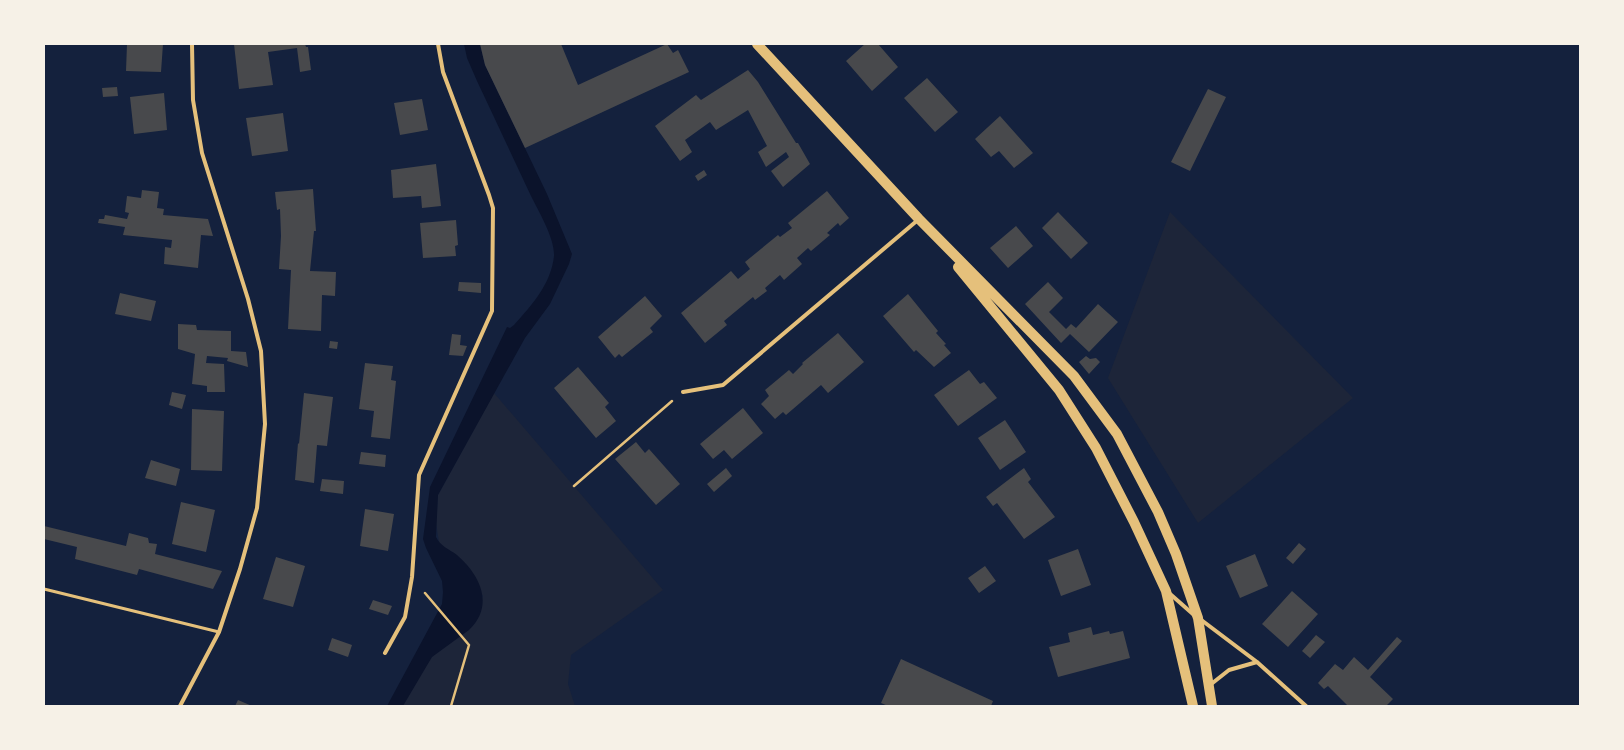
<svg xmlns="http://www.w3.org/2000/svg" width="1624" height="750" font-family="Mulish,sans-serif">
<rect width="100%" height="100%" fill="#14213d"/>
<path fill="#1d2539" d="M1170 212 1353 398 1198 523 1108 378Z
M494 393 663 590 571 655 568 684 575 706H391L483 596 439 542 436 523 438 495Z"/>
<path fill="#0b132b" d="M464 44H480L485 65 547 194 572 254 569 264 550 304 525 338 438 495 436 537C440 546 449 549 457 555 480 575 495 605 469 630L432 657 403 706H387L442 604 443 592 442 581 426 548 423 539 430 487 507 327 510 328 514 325C532 305 551 284 554 256 555 239 539 212 531 196 513 158 495 119 477 81L467 58Z"/>
<path fill="#48494c" d="M127 44H163L161 72 126 71Z
M234 44H305L306 47H308L311 70 300 72 297 48 268 52 273 85 239 89Z
M480 44H561L578 85 667 44 673 53 678 50 689 72 525 148 485 65Z
M865 44H878L898 67 872 91 846 61Z
M748 70 758 82 796 143H798L810 164 783 187 771 171 789 157 786 152 766 167 758 152 767 146 748 110 716 130 710 122 685 140 692 152 680 161 655 126 696 95 701 100Z
M927 78 958 112 935 132 904 98Z
M117 87 118 96 103 97 102 88Z
M1208 89 1226 97 1190 171 1171 162Z
M164 93 167 130 134 134 130 97Z
M422 99 428 130 400 135 394 103Z
M283 113 288 151 252 156 246 118Z
M1000 116 1033 153 1014 168 999 151 991 157 975 139Z
M436 164 441 206 422 208 421 196 393 198 391 170Z
M704 170 707 175 698 181 695 176Z
M313 189 316 231H314L310 271 336 272 335 296 322 295 321 331 288 329 291 270 279 269 281 236 280 209 277 210 275 192Z
M142 190 159 192 157 208 164 209 163 215 208 219 213 236 201 235 198 268 164 264 165 247 171 248 172 240 123 235 125 227 98 223 99 219H104L105 215 127 219 129 213 125 212 127 196 141 198Z
M827 191 849 218 840 226 838 223 827 233 830 235 811 251 808 248 797 258 802 264 784 280 780 275 765 288 767 291 755 300 753 297 724 321 727 325 705 343 681 313 731 271 738 279 750 269 745 262 778 235 780 237 792 228 788 223Z
M1058 212 1088 243 1071 259 1042 228Z
M456 220 458 245 455 246 456 256 423 258 420 223Z
M1016 226 1033 246 1008 268 990 248Z
M459 282 481 283V293L458 291Z
M1048 282 1063 298 1049 312 1066 329 1071 324 1076 328 1098 304 1118 322 1089 352 1070 334 1061 343 1025 304Z
M120 293 156 301 151 321 115 314Z
M908 294 938 331 936 333 946 344 944 345 951 353 934 367 916 350 914 352 883 316Z
M645 296 662 316 650 328 653 332 622 357 619 354 615 358 598 337Z
M178 324 196 325 197 330 231 331V351L246 352 248 367 227 361 228 358 207 356 206 363 224 364 225 392H207V386L192 384 195 354 178 349Z
M838 333 864 362 828 393 821 385 786 415 783 412 775 419 761 404 769 396 765 390 789 370 793 374 803 364 802 363Z
M452 334 461 335 460 345 467 346 463 356 449 355Z
M330 341 338 342 337 349 329 348Z
M1086 356 1090 359 1096 358 1100 362 1089 374 1079 362Z
M365 363 393 366 391 380 396 381 390 439 371 437 374 411 359 409Z
M578 367 609 403 605 407 616 421 596 438 554 388Z
M969 370 980 384 984 382 997 398 958 426 934 395Z
M172 392 186 395 182 409 169 405Z
M304 393 333 397 327 446 317 445 314 483 295 480 298 443 299 444Z
M743 408 763 433 732 459 724 450 713 459 700 444Z
M192 409 224 411 222 471 191 470Z
M1005 420 1026 452 1000 470 978 438Z
M636 442 645 453 649 449 680 484 656 505 615 459Z
M361 452 386 455 385 467 359 464Z
M151 460 180 469 176 486 145 478Z
M726 468 732 476 714 492 707 484Z
M1024 468 1031 479 1028 482 1055 517 1024 539 997 503 993 506 986 497Z
M322 479 344 481 343 494 320 491Z
M181 502 215 510 206 552 172 544Z
M365 509 394 514 388 551 360 546Z
M44 526 126 546 129 533 148 538 149 543 157 544 155 554 222 571 213 589 139 569 137 575 75 559 77 547 44 539Z
M1299 543 1306 549 1293 564 1286 558Z
M1078 549 1091 585 1061 596 1048 560Z
M1255 554 1268 586 1240 598 1226 566Z
M276 557 305 566 293 607 263 599Z
M985 566 996 581 979 593 968 578Z
M1292 591 1318 614 1288 647 1262 624Z
M373 600 392 606 388 615 369 609Z
M1091 627 1093 635 1109 631 1110 634 1123 631 1130 658 1058 677 1049 647 1070 642 1068 633Z
M1316 635 1325 642 1310 658 1302 651Z
M1397 637 1402 641 1370 677 1393 699 1386 706H1348L1328 686 1324 689 1318 683 1335 664 1343 670 1354 657 1368 670Z
M332 638 352 645 348 657 328 650Z
M901 659 993 701 991 706H888L881 703Z
M238 700 252 706H235Z"/>
<g fill="none" stroke-linecap="round" stroke-linejoin="round">
<path stroke="#e5c07b" stroke-width="2.5" d="M574 486 672 401
M425 593 469 645 451 706"/>
<path stroke="#e5c07b" stroke-width="3" d="M44 589 219 632"/>
<path stroke="#e5c07b" stroke-width="4" d="M683 392 723 385 919 219
M1169 593 1194 615
M1200 619 1257 662 1306 706
M385 653 405 617 412 577 419 475 492 311 493 208 489 195 443 72 438 44
M1210 685 1229 670 1257 662
M180 706 219 632 240 569 257 508 265 424 261 351 248 299 202 153 193 100 192 44"/>
<path stroke="#e5c07b" stroke-width="10" d="M757 44 919 219 1074 376 1117 434 1158 512 1176 554 1198 618 1212 706
M958 267 1059 390 1096 448 1134 522 1166 591 1193 706"/>
</g>
<rect width="1624" height="750" fill="none" stroke="#f6f1e7" stroke-width="90"/>
</svg>
